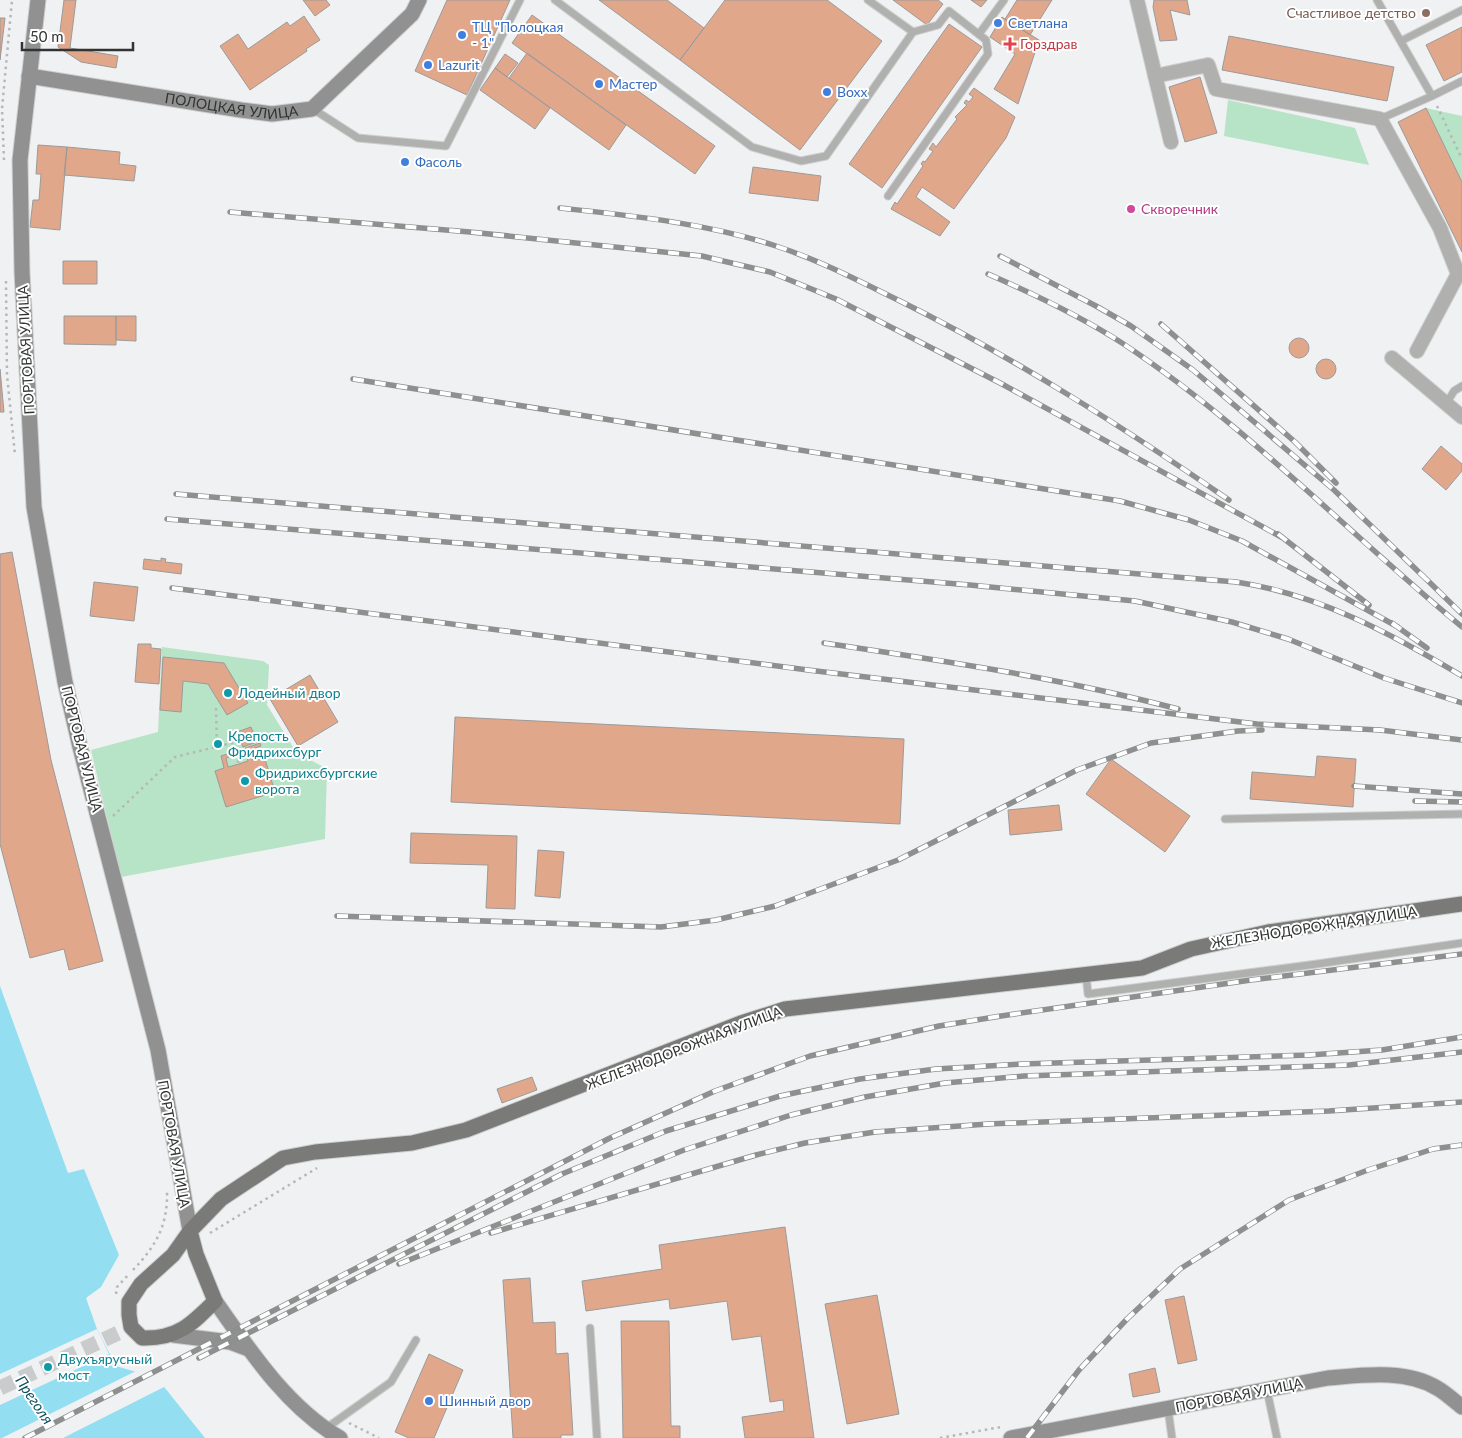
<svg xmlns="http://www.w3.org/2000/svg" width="1462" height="1438" font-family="Lato,sans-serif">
<rect width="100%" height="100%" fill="#f0f1f2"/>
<path fill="#b7e3c6" d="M1228 100 1355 128 1369 165 1224 136Z
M1426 108 1462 116V182Z
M162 647 263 661 269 665 267 705 296 752 327 769 325 839 121 877 91 750 158 732Z"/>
<path fill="#93dff1" d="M0 986 68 1173 84 1169 119 1255 101 1287 86 1298 97 1329 116 1366 157 1378 205 1438H0Z"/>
<path fill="#f0f1f2" d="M97 1329 109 1354 0 1405V1374Z
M138 1370 158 1376 166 1386 63 1438H2Z"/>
<path fill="#e1a78b" stroke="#9c9a9a" d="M64 0H76L70 48 118 56 116 68 81 62 58 47Z
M303 0H326L330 5 315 16Z
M447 0H510L467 95 415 71Z
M599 0H667L704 28 680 60Z
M725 0H827L882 41 800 150 680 60Z
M893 0H938L943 4 927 25Z
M971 0H987L981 7Z
M1017 0H1052L1030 35 1005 19Z
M1154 0H1187L1190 15 1170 10 1177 40 1160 41 1153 7Z
M532 15 715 146 695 174 512 43Z
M304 16 320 40 306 49 307 51 250 90 220 46 238 34 248 49 287 22 290 26Z
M1002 17 1039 40 1018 104 994 89 1015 54 990 37Z
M0 18H5L0 60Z
M949 24 982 47 882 188 849 164Z
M1462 27V72L1444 81 1426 45Z
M1229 36 1394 67 1387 101 1222 70Z
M527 53 626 125 609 150 509 78Z
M505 54 518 63 507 77 495 68Z
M495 68 550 108 535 129 480 90Z
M1200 77 1217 133 1185 142 1169 87Z
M974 88 1015 117 1006 138 954 209 922 187 916 197 950 222 940 236 891 209 895 202 897 204 923 166 921 164 923 161 925 162 933 151 929 149 933 143 936 147 957 119 955 117 967 105 964 103 966 100 969 102 973 97 969 94Z
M1426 108 1462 182V252L1398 122Z
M38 145 67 147 60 230 30 227 33 200H39L41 174H36Z
M67 147 120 152 119 164 136 166 134 181 64 175Z
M753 167 821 176 818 201 749 193Z
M63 261H97V284H63Z
M64 316H116V345L64 344Z
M116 316H136V341L116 340Z
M1289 348a10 10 0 1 1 20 0a10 10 0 1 1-20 0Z
M1316 369a10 10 0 1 1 20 0a10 10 0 1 1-20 0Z
M0 369 4 412H0Z
M1441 446 1462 464V471L1446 490 1422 469Z
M12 552 51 760 103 961 69 970 64 949 30 958 0 844V554Z
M161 558 166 559 165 562 182 564 181 574 143 569 144 559 161 561Z
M94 582 138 587 134 621 90 616Z
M138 644H151V648L161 649 159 684 135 682Z
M163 657 224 663 248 703 227 715 208 684 183 681 181 712 160 710Z
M310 675 338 722 298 746 270 699Z
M455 717 904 739 900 824 451 802Z
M251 727 257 742 243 747 237 732Z
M260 743 261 746 249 750 252 760 264 756 275 792 226 807 215 771 224 768 221 756 234 752V755L226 758 228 767 239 764 248 761 245 752 238 754 237 751Z
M1317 756 1356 759 1353 807 1250 799 1252 772 1315 777Z
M1111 759 1190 816 1165 852 1086 794Z
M1059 805 1062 830 1010 835 1008 810Z
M411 833 517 836 515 909 486 908 488 865 410 863Z
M538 850 564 852 560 898 535 896Z
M532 1077 537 1090 502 1103 497 1089Z
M785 1227 814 1438H745L742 1417 784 1411 783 1400 770 1402 761 1336 732 1340 727 1301 670 1309 669 1299 586 1311 582 1281 662 1269 659 1245Z
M530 1278 533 1323 555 1322 556 1354 568 1353 573 1435H561V1438H513L503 1280Z
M877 1295 899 1414 847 1424 825 1304Z
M1184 1296 1197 1360 1178 1364 1165 1300Z
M621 1321H669L671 1426H680V1438H623Z
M429 1354 463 1370 434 1438H409L395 1432Z
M1155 1368 1160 1392 1133 1397 1129 1374Z"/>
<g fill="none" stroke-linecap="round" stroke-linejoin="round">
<path stroke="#cacbcc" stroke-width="15" stroke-dasharray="15 8" stroke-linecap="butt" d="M0 1388 131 1327"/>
<g stroke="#cecfd0" stroke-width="9">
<path id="lane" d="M555 0 752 147 801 161 826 156 913 32
M868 0 913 32 938 25 949 11 986 40 988 54 888 196
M1377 0 1432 96 1462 81
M979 34 1004 0
M1401 41 1462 10
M313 109 358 138 446 146 520 0
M1380 119 1432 96
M1446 404 1454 391 1462 386
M1225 819 1462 814
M1086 975 1088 994 1317 964 1462 943
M590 1328 597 1438
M1267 1390 1277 1438
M1168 1409 1172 1438
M325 1429 391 1382 416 1340"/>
</g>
<g stroke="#cecfd0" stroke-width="16">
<path id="street" d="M1137 0 1171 142
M1155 76 1208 65 1216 89 1380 119 1440 228 1458 274 1417 351
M1392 358 1462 417"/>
</g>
<g stroke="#cecfd0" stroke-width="17">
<g id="secondary">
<path d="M38 0 20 160 22 272 34 507 65 682 80 747 158 1050 190 1231"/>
<path id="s1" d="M29 76 241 110 272 114 312 109 412 14 419 0"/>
<path d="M215 1301C250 1351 287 1407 340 1438"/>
<path d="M173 1335 230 1342 246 1348"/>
<path d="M1011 1438 1328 1378C1363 1375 1406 1369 1437 1388 1446 1393 1454 1401 1462 1407"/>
</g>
</g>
<g stroke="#cecfd0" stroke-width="17">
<path id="primary" d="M190 1231 196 1254 215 1301C191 1325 177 1339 142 1338L131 1327 129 1315V1302L141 1284 173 1255 190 1231 221 1199 283 1158 315 1152 412 1143 466 1130 741 1023 785 1009 1142 968 1191 949 1268 932 1462 904"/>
</g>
<path stroke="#b6b7b7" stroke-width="2.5" stroke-dasharray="2.5 4" stroke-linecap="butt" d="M1437 106 1462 159
M4 160 2 109 12 0
M6 281 7 375 15 455
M216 708 217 747
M113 816 175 757 232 743 239 764
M210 1233 317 1168
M133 1270C156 1246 168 1225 167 1191
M116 1294 117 1287 129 1274
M349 1423 379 1438
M940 1438 1001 1427"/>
<use href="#lane" stroke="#b0b0af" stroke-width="7"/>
<use href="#street" stroke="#b0b0af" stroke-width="14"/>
<use href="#secondary" stroke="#909190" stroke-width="15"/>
<use href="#primary" stroke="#7a7a79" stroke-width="15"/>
<g stroke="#8e8f8f" stroke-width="5.5">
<path id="rail" d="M560 208C633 216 706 223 776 246 819 260 859 281 900 301 1015 358 1123 427 1229 500
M230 212 470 232 702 256 770 272 836 299 1002 384 1283 538
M1000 256 1096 306 1131 326 1193 370 1334 490 1426 579
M988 274C1034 294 1080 316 1122 343 1245 424 1349 534 1462 627
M1161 324 1295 442 1336 483
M353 379 1120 501 1189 520 1242 541 1398 627
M176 494 1236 582C1318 594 1392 634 1462 676
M167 519 970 585 1135 601 1232 622 1288 639 1384 678 1462 703
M1278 534 1369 605
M1421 574 1462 614
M172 588 808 670 1257 724 1380 730 1462 740
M1392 623 1427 648
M824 643C944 661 1061 678 1178 709
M1354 786 1462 794
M1415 801 1462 802
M337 916 661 927 716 920 775 906 898 860 1077 770 1151 743 1238 731 1262 730
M491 1233 756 1155 805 1143 875 1132 988 1124 1329 1111 1462 1102
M399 1264 684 1150 791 1115 865 1097 945 1083 1024 1076 1349 1065 1462 1052
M199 1358 562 1174 666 1131 780 1096 860 1079 936 1069 1022 1064 1309 1055 1382 1050 1462 1037
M25 1438 610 1138 715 1091 810 1056 939 1026 1001 1016 1251 980 1462 954
M1027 1438 1079 1370 1127 1319 1180 1269 1289 1200 1368 1170 1433 1149 1462 1145"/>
</g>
<use href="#rail" stroke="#fff" stroke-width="4" stroke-dasharray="11" stroke-linecap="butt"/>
</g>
<circle fill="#8d6e63" stroke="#fff" stroke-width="2" cx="1426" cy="13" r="5"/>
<g fill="#3f7fe0" stroke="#fff" stroke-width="2">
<circle cx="998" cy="23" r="5"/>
<circle cx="462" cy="35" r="5"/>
<circle cx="428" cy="65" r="5"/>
<circle cx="599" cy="84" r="5"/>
<circle cx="827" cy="92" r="5"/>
<circle cx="405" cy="162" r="5"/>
<circle cx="429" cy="1401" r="5"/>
</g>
<path fill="#e0444e" stroke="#fff" stroke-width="2" d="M1007.5 36.5h5v5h5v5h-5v5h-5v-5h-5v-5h5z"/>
<circle fill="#d1479c" stroke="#fff" stroke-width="2" cx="1131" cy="209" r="5"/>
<g fill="#0f9aa8" stroke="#fff" stroke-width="2">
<circle cx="228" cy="693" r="5"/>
<circle cx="218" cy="744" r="5"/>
<circle cx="245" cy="781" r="5"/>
<circle cx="48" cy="1367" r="5"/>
</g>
<g text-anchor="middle" stroke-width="4" stroke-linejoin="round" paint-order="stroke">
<g font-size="14" fill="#785e54" stroke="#fff" text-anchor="end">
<text x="1416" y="18">Счастливое детство</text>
</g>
<g font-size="14" fill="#366cbe" stroke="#fff" text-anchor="start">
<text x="1008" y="28">Светлана</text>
<text x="472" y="32">ТЦ "Полоцкая<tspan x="472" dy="16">- 1"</tspan></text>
<text x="438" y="70">Lazurit</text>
<text x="609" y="89">Мастер</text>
<text x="837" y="97">Boxx</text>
<text x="415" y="167">Фасоль</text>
<text x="439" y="1406">Шинный двор</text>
</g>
<g font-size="14" fill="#be3a42" stroke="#fff" text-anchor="start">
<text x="1020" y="49">Горздрав</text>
</g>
<g font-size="14" fill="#323333" stroke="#fff">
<text dy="5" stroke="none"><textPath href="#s1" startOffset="205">ПОЛОЦКАЯ УЛИЦА</textPath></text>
<text transform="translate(26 350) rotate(-93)" y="5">ПОРТОВАЯ УЛИЦА</text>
<text transform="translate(82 749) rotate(76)" y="5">ПОРТОВАЯ УЛИЦА</text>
<text transform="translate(1314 927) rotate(-9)" y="5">ЖЕЛЕЗНОДОРОЖНАЯ УЛИЦА</text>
<text transform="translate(684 1048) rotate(-21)" y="5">ЖЕЛЕЗНОДОРОЖНАЯ УЛИЦА</text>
<text transform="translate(174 1144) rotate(80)" y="5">ПОРТОВАЯ УЛИЦА</text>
<text transform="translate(1239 1395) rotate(-11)" y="5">ПОРТОВАЯ УЛИЦА</text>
</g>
<g font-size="14" fill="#b23c85" stroke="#fff" text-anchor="start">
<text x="1141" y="214">Скворечник</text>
</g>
<g font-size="14" fill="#0d838f" stroke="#fff" text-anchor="start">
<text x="238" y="698">Лодейный двор</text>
<text x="228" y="741">Крепость<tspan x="228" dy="16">Фридрихсбург</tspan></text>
<text x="255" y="778">Фридрихсбургские<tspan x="255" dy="16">ворота</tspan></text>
<text x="58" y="1364">Двухъярусный<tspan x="58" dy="16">мост</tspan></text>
</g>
<g font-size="15" font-style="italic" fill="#0d505d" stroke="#fff">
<text transform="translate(34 1400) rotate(56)" y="5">Преголя</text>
</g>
</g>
<path d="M22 42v8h111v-8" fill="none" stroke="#323333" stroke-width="2.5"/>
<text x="30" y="42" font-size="15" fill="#323333" stroke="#ffffff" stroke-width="4" paint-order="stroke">50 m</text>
</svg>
